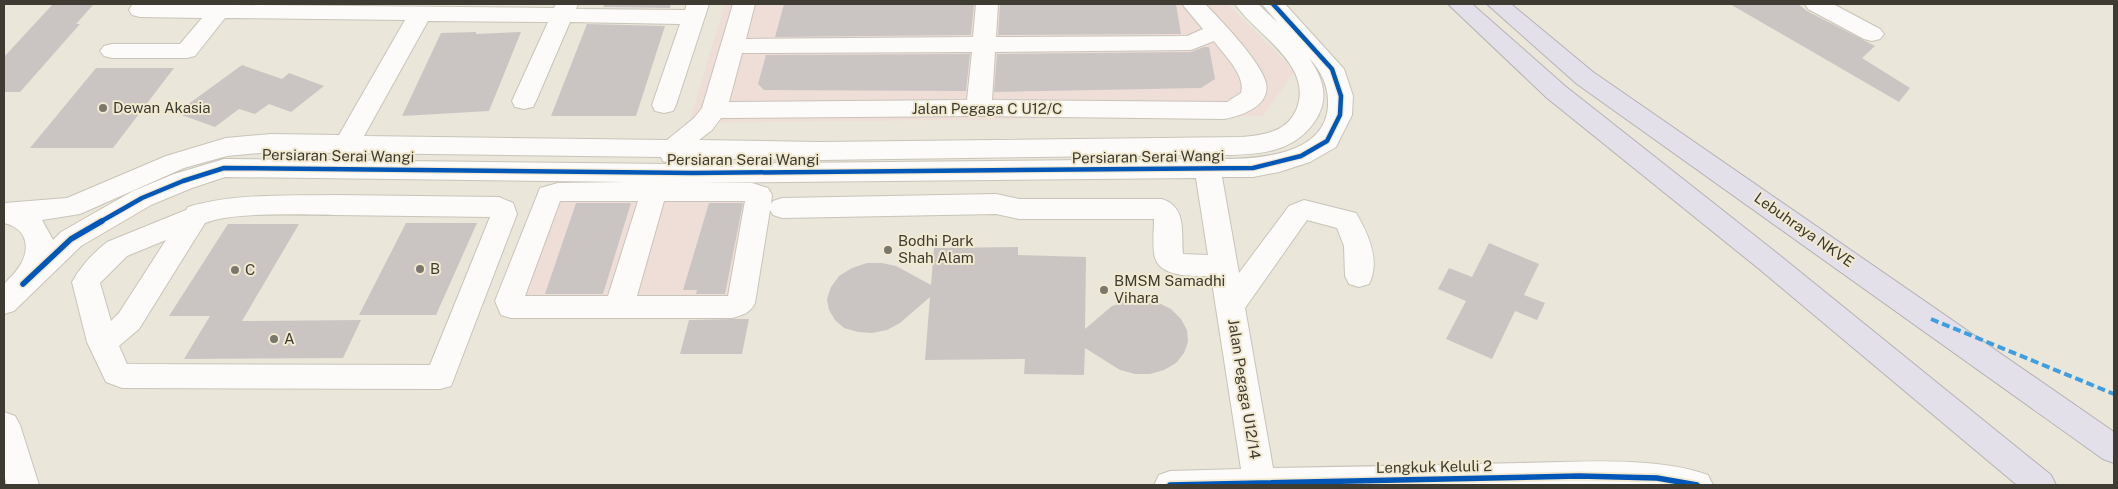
<svg xmlns="http://www.w3.org/2000/svg" width="2118" height="489" font-family="'Public Sans',sans-serif">
<rect width="100%" height="100%" fill="#eae6d9"/>
<path fill="#efded7" d="M725 4H1228L1295 71 1263 116 689 123Z
M753 195 738 298 514 302 554 197Z"/>
<path fill="#cac5c3" d="M53 4H94L76 24H80L20 92H4V57Z
M605 4H671L670 8 603 7Z
M784 4H974L971 35 775 37Z
M1000 4H1176L1181 34 998 35Z
M1730 4H1798L1807 11 1875 46 1862 58 1910 88 1899 102Z
M587 24 665 26 636 116H551Z
M476 32V34L521 32 489 111 402 116 441 33Z
M1204 47H1209L1215 79 1201 88 994 92 997 54 1191 52Z
M970 54 966 91 764 90 758 84 766 55Z
M242 65 282 79 289 73 324 86 291 112 269 104 255 114 239 109 215 127 176 113Z
M96 68H174L113 148H30Z
M576 203H631L603 294H545Z
M709 203H743L725 294H696L697 290H683Z
M406 223H477L436 315H359Z
M228 224H299L242 321 361 320 343 358 184 359 210 316H169Z
M1489 243 1539 264 1524 295 1545 303 1537 320 1515 311 1492 359 1446 339 1466 301 1438 289 1449 268 1472 277Z
M1018 247V255L1086 257 1085 329 1112 306 1126 301 1141 299 1157 302 1171 309 1181 319 1187 330 1188 342 1184 353 1176 363 1164 370 1150 374H1135L1120 370 1085 348 1084 375 1024 374 1025 359 925 360 930 297 900 323 887 330 872 333 858 332 844 328 835 320 829 310 827 299 831 287 839 276 852 268 867 263H882L896 266 931 285 934 248Z
M735 319H749L742 354H680L689 320Z"/>
<g fill="none" stroke-linecap="round" stroke-linejoin="round">
<g stroke="#c8c4b9" stroke-width="2">
<path id="minor" d="M137 4 554 8 556 4H578L576 9 685 10 687 4H709L676 105 673 111 664 113 655 111 652 105 680 24 570 22 536 101 533 107 524 109 515 107 512 101 548 22 428 21 364 136 667 140 694 118 702 108 733 4H755L746 39 973 37 976 4H998L996 37 1187 36 1203 29 1182 4H1205C1221 20 1261 62 1266 83 1271 106 1241 116 1224 119L979 116 721 118 712 130 699 140 820 142 1242 137C1264 135 1288 132 1297 108 1313 64 1256 35 1235 4H1258L1278 23 1262 4H1285L1344 69 1353 96 1352 115 1336 147 1310 162 1279 172 1253 177H1222L1239 273 1289 206 1304 200 1356 213C1368 233 1381 261 1369 284L1359 287 1349 284 1345 276 1344 246 1337 228 1307 220 1245 308 1273 468C1355 467 1437 465 1520 463 1576 462 1656 456 1708 475L1713 485H1154L1159 475 1170 471 1241 469 1211 276C1195 276 1161 278 1155 258 1152 246 1154 231 1154 219H1019L996 214 782 218 773 215 770 210 755 303C750 313 743 315 732 318H511L501 315 495 301 540 188 558 183 627 182 225 177 192 188 151 205 81 246 14 311 4 314C4 306 2 294 4 286 5 281 13 276 16 271 31 253 30 229 4 223V203L67 198 166 156 226 138 271 134 339 135 405 20 225 18 195 56 187 58H112L104 56 100 51 104 46 112 44H180L202 18 140 17 132 15 129 10 132 5ZM1214 41C1224 55 1246 75 1241 93L1227 102 992 100 995 52 1191 50ZM972 52 967 100 729 102 742 53ZM1309 58C1322 72 1329 87 1328 106 1325 156 1257 159 1219 159L1218 155C1257 155 1297 154 1318 116 1329 95 1322 77 1309 58ZM271 152 661 157 663 161 671 164 224 159 174 174 133 191 61 232 53 240 42 220 80 214 184 168 227 156ZM1193 155 1194 159 673 164 681 161 683 158 820 160ZM1196 178 1208 255 1183 254C1181 232 1187 207 1162 199H1019L996 194 782 198 773 201 771 204 772 195 768 188 752 183H696ZM560 201H638L608 296H525ZM664 201H745L728 296H637Z
M1805 4H1833L1880 29 1884 34 1880 39 1872 41 1864 39 1808 9Z
M335 195 499 197 513 203 517 214 451 386 440 389 122 388 106 382 87 342 72 282C81 266 93 253 107 242L186 210 188 207C235 193 286 196 335 195ZM335 215 490 217 430 365 127 364 119 346 139 329 205 223C235 211 300 215 335 215ZM166 240 119 313 111 321 100 283 127 256Z
M4 412 15 416 20 425 39 485H7L4 475Z"/>
</g>
<g stroke="#b5b1b5" stroke-width="2">
<path id="highway" d="M1448 4H1472L1565 86 1778 254 2051 475 2056 485H2017L1758 268 1547 98Z
M1487 4H1511L1593 72 2114 432V463L2103 459 1577 84Z"/>
</g>
<use href="#minor" fill="#fcfbf9" fill-rule="evenodd"/>
<use href="#highway" fill="#e3e0e9" fill-rule="evenodd"/>
<path stroke="#3f9ee2" stroke-width="4" stroke-dasharray="8 4" stroke-linecap="butt" d="M1931 319 2114 394"/>
<g stroke="#f2e9d1" stroke-width="7">
<path id="cycleway-far1" d="M100 222 142 198 183 181 224 168 693 173 1253 168 1301 156 1327 141 1340 115 1341 96 1332 69 1273 4"/>
</g>
<g stroke="#f2e9d1" stroke-width="9">
<path id="cycleway" d="M23 284 71 239 102 221
M1170 485 1579 476 1657 478 1697 485"/>
</g>
<use href="#cycleway-far1" stroke="#0057b8" stroke-width="4.5"/>
<use href="#cycleway" stroke="#0057b8" stroke-width="5.5"/>
</g>
<g fill="#7a776c" stroke="#f2e9d1" stroke-width="2">
<circle cx="103" cy="108" r="5"/>
<circle cx="888" cy="250" r="5"/>
<circle cx="420" cy="269" r="5"/>
<circle cx="235" cy="270" r="5"/>
<circle cx="1104" cy="290" r="5"/>
<circle cx="274" cy="339" r="5"/>
</g>
<g text-anchor="middle" stroke-width="4" stroke-linejoin="round" paint-order="stroke">
<g font-size="15" fill="#3e3b32" stroke="#f2e9d1" text-anchor="start">
<text x="113" y="113">Dewan Akasia</text>
<text x="898" y="246">Bodhi Park<tspan x="898" dy="17">Shah Alam</tspan></text>
<text x="430" y="274">B</text>
<text x="245" y="275">C</text>
<text x="1114" y="286">BMSM Samadhi<tspan x="1114" dy="17">Vihara</tspan></text>
<text x="284" y="344">A</text>
</g>
<g font-size="15" fill="#3e3b32" stroke="#f2e9d1">
<text x="987" y="114">Jalan Pegaga C U12/C</text>
<text transform="translate(338 156) rotate(1)" y="5">Persiaran Serai Wangi</text>
<text transform="translate(1148 157) rotate(-1)" y="5">Persiaran Serai Wangi</text>
<text x="743" y="165">Persiaran Serai Wangi</text>
<text transform="translate(1804 230) rotate(35)" y="5">Lebuhraya NKVE</text>
<text transform="translate(1244 389) rotate(81)" y="5">Jalan Pegaga U12/14</text>
<text transform="translate(1434 467) rotate(-1)" y="5">Lengkuk Keluli 2</text>
</g>
</g>
<rect width="2118" height="489" fill="none" stroke="#3e3b32" stroke-width="10"/>
</svg>
